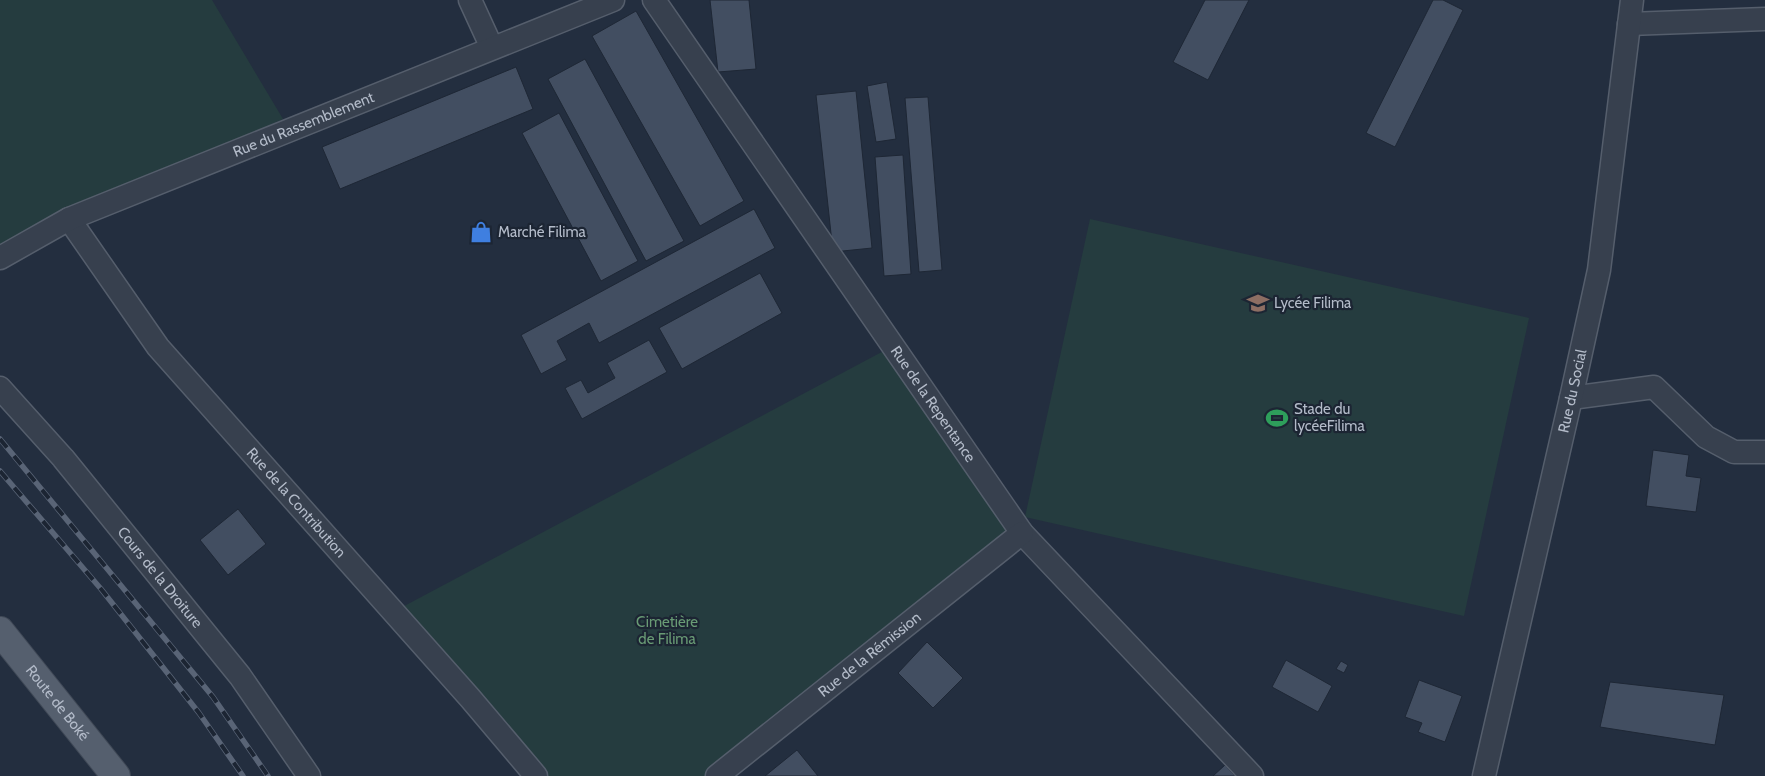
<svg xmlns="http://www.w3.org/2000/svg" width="1765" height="776" font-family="Cabin,sans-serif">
<rect width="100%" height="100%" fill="#232e3f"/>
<path fill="#253c3f" d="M0 0H212L283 119 0 248Z
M1090 219 1529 318 1464 616 1025 517Z
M893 346 1022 533 717 776H535L393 612Z"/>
<path fill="#424e61" stroke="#1e2735" d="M710 0H749L756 69 718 72Z
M1205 0H1249L1208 80 1173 62Z
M1433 0H1443L1463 10 1395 147 1366 133Z
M636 11 744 201 700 226 592 36Z
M585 59 684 241 646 261 548 79Z
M516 67 533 109 340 189 322 147Z
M887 82 896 139 876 142 867 86Z
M856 91 872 248 833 252 816 95Z
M928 97 942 270 919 272 905 98Z
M559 113 638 261 601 281 522 133Z
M903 155 911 274 884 276 875 157Z
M754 209 775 248 599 343 589 323 557 341 567 360 541 374 521 335Z
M760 273 782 313 682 369 659 328Z
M649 340 667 372 582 419 565 388 581 380 588 393 615 378 607 363Z
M1653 450 1689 455 1686 476 1701 478 1696 512 1646 506Z
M238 509 266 544 228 575 200 540Z
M927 642 963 678 933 708 898 673Z
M1286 660 1332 686 1318 712 1272 687Z
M1341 661 1348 665 1344 673 1336 669Z
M1419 680 1462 696 1445 742 1418 732 1422 723 1405 717Z
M1610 682 1724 695 1715 745 1600 727Z
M797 750 818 776H765Z
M1225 765 1235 776H1213Z"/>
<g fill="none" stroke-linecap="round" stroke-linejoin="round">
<g stroke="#555e6c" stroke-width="25">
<g id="minor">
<path d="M470 0 492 48"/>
<path id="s1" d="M654 0 1022 533 1252 776"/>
<path d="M1629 24 1765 19"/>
<path id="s2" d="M69 219 158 347 470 698 536 776"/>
<path id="s3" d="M0 258 69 219 613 0"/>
<path id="s4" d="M0 388 63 458 240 676 309 776"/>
<path d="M1571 398 1654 387 1706 437 1734 452H1765"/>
<path id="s5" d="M717 776 1022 533"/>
<path id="s6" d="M1484 776 1571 398 1599 270 1632 0"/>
</g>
</g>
<g stroke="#404957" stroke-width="30">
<g id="primary">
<path id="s7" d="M0 631 116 776"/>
</g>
</g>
<use href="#minor" stroke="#37404e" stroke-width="22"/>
<use href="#primary" stroke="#555f6e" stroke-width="28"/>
<g stroke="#596476" stroke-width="5.5">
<path id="rail" d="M0 439 213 697 268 776
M0 471 101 589 199 713 243 776"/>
</g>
<use href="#rail" stroke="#1c2533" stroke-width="4" stroke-dasharray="11" stroke-linecap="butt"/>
</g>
<defs>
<g id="shop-bare" transform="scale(1.725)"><path d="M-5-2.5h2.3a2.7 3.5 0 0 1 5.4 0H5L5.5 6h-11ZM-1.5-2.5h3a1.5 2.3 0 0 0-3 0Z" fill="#3f7fe0" stroke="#1c2533" stroke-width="2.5" paint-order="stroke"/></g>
<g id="school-bare" transform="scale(1.725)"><path d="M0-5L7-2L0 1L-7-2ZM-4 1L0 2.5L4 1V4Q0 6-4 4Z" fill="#8d6e63" stroke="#1c2533" stroke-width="2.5" paint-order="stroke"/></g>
<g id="stadium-bare" transform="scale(1.725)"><path d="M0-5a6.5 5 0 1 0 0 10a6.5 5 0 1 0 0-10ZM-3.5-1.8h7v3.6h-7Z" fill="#2e9e5b" stroke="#1c2533" stroke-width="2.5" paint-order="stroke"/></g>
</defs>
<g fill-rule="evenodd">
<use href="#shop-bare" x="481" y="232"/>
<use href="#school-bare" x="1258" y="303"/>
<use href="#stadium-bare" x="1277" y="418"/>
</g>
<g text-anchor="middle" stroke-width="4.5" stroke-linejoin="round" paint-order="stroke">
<g font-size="15" fill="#b3bbc9" stroke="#1c2533">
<text dy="5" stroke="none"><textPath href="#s3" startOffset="332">Rue du Rassemblement</textPath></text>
<text dy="5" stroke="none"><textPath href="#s6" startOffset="395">Rue du Social</textPath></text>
<text dy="5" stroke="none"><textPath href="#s1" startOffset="491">Rue de la Repentance</textPath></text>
<text dy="5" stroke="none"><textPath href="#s2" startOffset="364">Rue de la Contribution</textPath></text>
<text dy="5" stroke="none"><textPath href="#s4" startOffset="248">Cours de la Droiture</textPath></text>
<text dy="5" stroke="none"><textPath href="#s5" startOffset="195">Rue de la Rémission</textPath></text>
<text dy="5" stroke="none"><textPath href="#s7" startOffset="92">Route de Boké</textPath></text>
</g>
<g font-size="15" fill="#b3bbc9" stroke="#1c2533" text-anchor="start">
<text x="498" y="237">Marché Filima</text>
<text x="1274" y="308">Lycée Filima</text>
<text x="1294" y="414">Stade du<tspan x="1294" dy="17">lycéeFilima</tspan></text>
</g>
<g font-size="15" fill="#699b75" stroke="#1c2533">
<text x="667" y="627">Cimetière<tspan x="667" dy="17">de Filima</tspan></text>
</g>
</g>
</svg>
